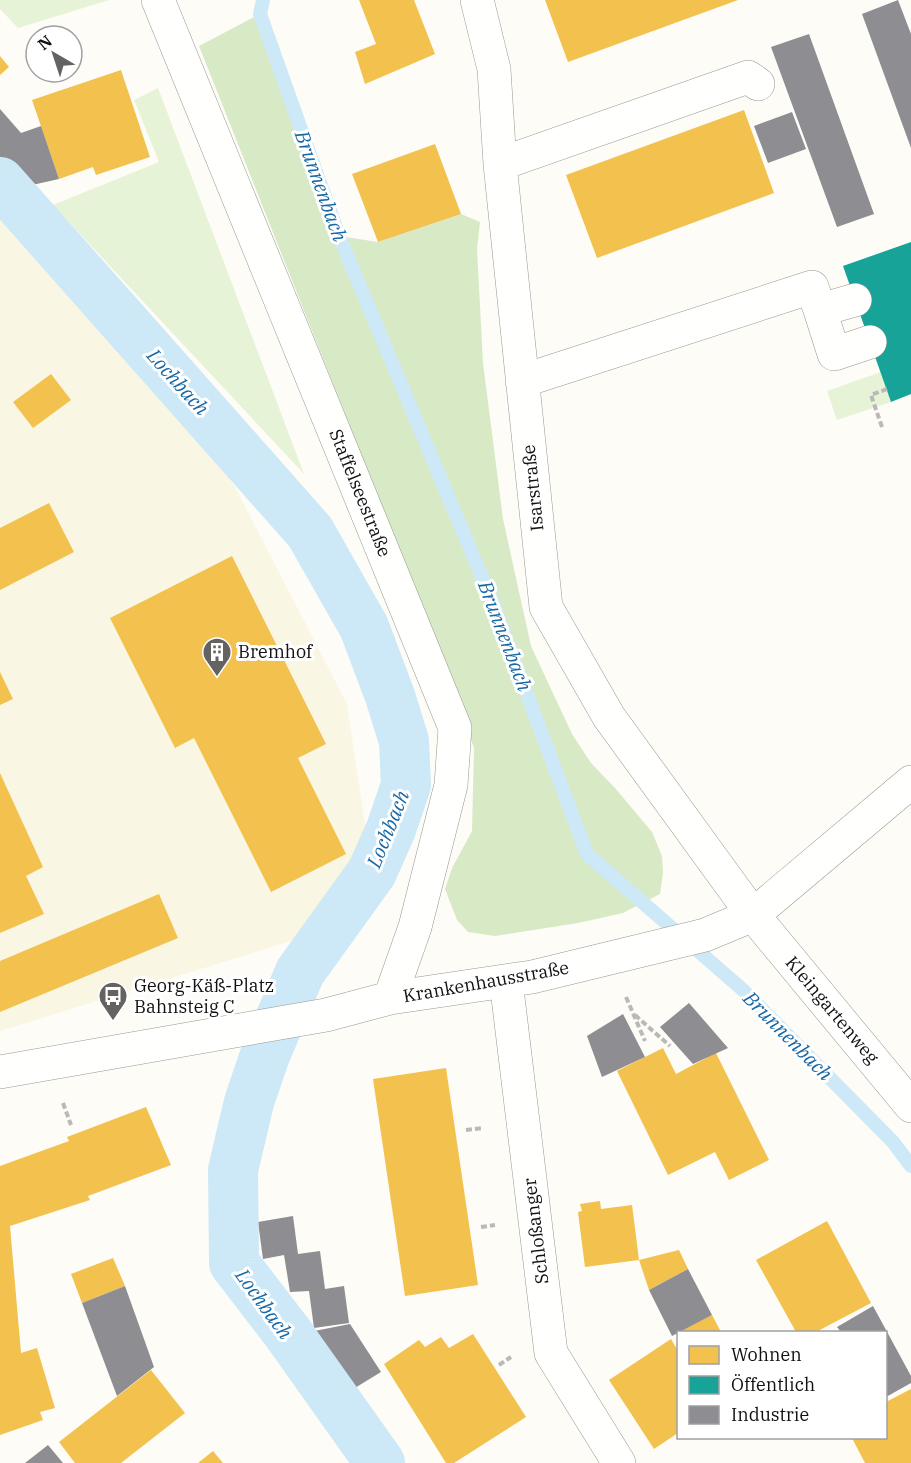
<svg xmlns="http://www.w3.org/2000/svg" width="911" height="1463" font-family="'IBM Plex Serif',serif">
<rect width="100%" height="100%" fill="#fdfcf7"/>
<path fill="#f9f7e4" d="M0 200 166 383 235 487 347 704 373 878 314 934 0 1031Z"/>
<path fill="#e7f3d7" d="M0 0H109L18 28 0 9Z
M158 88 304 474 53 205 159 162 134 100Z
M881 372 891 402 837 420 827 391Z"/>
<path fill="#d8eac5" d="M260 14 339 236 378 242 461 214 480 222 477 249 483 363 503 519 531 646 572 734 591 763 615 788 652 832 662 856 663 873 660 894 623 913 578 923 495 936 468 932 457 920 445 889 452 868 472 831 474 748 380 502 199 46Z"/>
<path fill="#f2c14e" d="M359 0H414L435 54 365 84 355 52 376 44Z
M545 0H738L568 62Z
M0 56 9 67 0 75Z
M121 70 150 157 96 175 93 167 59 179 32 100Z
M744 110 774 193 597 258 566 175Z
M435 144 461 214 378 242 352 174Z
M51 374 71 400 33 428 13 402Z
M49 503 74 552 0 590V528Z
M232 556 326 744 298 758 346 854 271 892 194 738 175 748 110 618Z
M0 672 13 699 0 705Z
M0 773 43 867 26 876 44 914 0 933Z
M159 894 178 938 0 1012V961Z
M663 1048 676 1074 716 1053 769 1160 729 1180 715 1152 668 1175 617 1071Z
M446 1068 478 1285 405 1296 373 1079Z
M146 1107 171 1165 88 1196 90 1200 10 1226 21 1353 37 1348 55 1408 40 1412 43 1420 0 1435V1166L69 1141 67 1137Z
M600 1201 601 1209 632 1205 639 1260 679 1250 688 1269 649 1290 639 1260 585 1267 578 1212 582 1211 580 1204Z
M827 1221 871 1303 816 1332H796L756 1260Z
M113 1258 125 1286 82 1303 71 1274Z
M712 1315 721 1332H679Z
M473 1334 526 1417 454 1463H446L384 1364 419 1340 425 1347 441 1337 449 1348Z
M671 1339 678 1351V1433L654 1449 609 1380Z
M151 1370 185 1413 121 1463H75L59 1442Z
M911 1389V1463H865L852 1438H886V1402Z
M213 1451 223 1463H198Z"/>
<path fill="#17a398" d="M911 242V394L891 402 843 266Z"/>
<path fill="#8d8d92" d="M898 0 911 34V148L862 14Z
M809 34 874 214 837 227 771 47Z
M0 109 21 133 41 126 59 179 23 187 0 162Z
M792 112 806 149 768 163 754 126Z
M689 1003 728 1048 693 1064 660 1027Z
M623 1014 645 1057 602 1077 587 1036Z
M293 1216 298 1254 320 1251 325 1289 344 1286 349 1323 314 1328 309 1291 290 1292 284 1255 263 1259 258 1222Z
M688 1269 712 1315 672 1336 649 1290Z
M125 1286 154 1367 117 1396 82 1303Z
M873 1306 911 1376V1383L886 1397V1332H841L837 1327Z
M350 1324 381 1372 345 1394 299 1334Z
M48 1445 63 1463H25Z"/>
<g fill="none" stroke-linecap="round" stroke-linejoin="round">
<path stroke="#cde8f7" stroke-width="14" d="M263 0 260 14 339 236 492 601 587 854 743 990 893 1142 911 1166"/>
<path stroke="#cde8f7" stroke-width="50" d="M0 182 310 532 364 627 390 696 404 741 406 785 391 829 372 872 300 972 265 1055 249 1102 233 1170 234 1263 287 1332 380 1463"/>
<g stroke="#979795" stroke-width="34">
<path id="minor" d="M158 0 455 728 451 785 415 927 390 998
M477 0 494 69 500 164 546 607 609 717 753 915 911 1106
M500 164 748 77 758 84
M820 310 834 354 870 342
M522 381 812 287 820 310 855 300
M506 981 551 1353 619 1463
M0 1072 326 1015 390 998 532 977 705 935 753 915 911 782"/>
</g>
<path stroke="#b9b9b8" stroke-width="4" stroke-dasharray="6 3" stroke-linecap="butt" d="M882 427 871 395 887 389
M626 997 645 1041
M635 1015 670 1046
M63 1103 71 1125
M466 1130 483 1128
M481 1227 495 1225
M499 1365 511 1357"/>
<use href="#minor" stroke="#fffffe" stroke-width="33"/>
</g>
<defs>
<g id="building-pin" transform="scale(1.5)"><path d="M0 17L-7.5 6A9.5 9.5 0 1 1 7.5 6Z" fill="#646362" stroke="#fff"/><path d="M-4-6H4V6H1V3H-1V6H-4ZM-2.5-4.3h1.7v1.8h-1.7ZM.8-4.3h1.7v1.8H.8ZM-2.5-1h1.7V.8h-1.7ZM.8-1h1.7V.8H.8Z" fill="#fff"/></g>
<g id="bus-pin" transform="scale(1.5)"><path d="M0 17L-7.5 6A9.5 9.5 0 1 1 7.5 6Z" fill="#646362" stroke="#fff"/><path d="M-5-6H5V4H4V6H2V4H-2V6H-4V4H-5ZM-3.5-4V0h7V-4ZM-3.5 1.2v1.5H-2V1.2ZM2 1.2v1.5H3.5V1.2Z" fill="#fff"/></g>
</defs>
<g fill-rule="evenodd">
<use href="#building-pin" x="217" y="652"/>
<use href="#bus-pin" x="113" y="996"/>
</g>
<g text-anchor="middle" stroke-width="6" stroke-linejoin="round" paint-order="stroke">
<g font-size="18" fill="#111" stroke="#fff">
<text transform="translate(533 488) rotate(-96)" y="6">Isarstraße</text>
<text transform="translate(360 493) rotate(68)" y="6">Staffelseestraße</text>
<text transform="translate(486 982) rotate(-10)" y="6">Krankenhausstraße</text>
<text transform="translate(832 1010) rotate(50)" y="6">Kleingartenweg</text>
<text transform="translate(536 1231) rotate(-97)" y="6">Schloßanger</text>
</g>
<g font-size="18" fill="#111" stroke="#fff" text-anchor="start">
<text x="238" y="658">Bremhof</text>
<text x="134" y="992">Georg-Käß-Platz<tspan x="134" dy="21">Bahnsteig C</tspan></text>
</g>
<g font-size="20" font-style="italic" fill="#1768a6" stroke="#fff">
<text transform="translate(321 186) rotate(70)" y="7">Brunnenbach</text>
<text transform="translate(178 382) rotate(48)" y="7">Lochbach</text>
<text transform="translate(505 636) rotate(69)" y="7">Brunnenbach</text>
<text transform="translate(388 829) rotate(-68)" y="7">Lochbach</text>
<text transform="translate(788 1036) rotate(45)" y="7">Brunnenbach</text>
<text transform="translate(264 1304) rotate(54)" y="7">Lochbach</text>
</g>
</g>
<rect x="677" y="1331" width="210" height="108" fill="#ffffff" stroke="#a0a0a0" stroke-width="1.5"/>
<rect x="689" y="1346" width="30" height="18" fill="#f2c14e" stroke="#a0a0a0" stroke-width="1.5"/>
<text x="731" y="1361" font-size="18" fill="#111111">Wohnen</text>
<rect x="689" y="1376" width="30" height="18" fill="#17a398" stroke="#a0a0a0" stroke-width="1.5"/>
<text x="731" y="1391" font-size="18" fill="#111111">Öffentlich</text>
<rect x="689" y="1406" width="30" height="18" fill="#8d8d92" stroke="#a0a0a0" stroke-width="1.5"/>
<text x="731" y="1421" font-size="18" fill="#111111">Industrie</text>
<g transform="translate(54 54) rotate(321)"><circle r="28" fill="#ffffff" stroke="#a0a0a0" stroke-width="1.5"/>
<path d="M0-4.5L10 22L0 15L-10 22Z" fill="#646362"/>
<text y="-9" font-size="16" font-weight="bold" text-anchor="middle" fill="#111111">N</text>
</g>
</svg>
